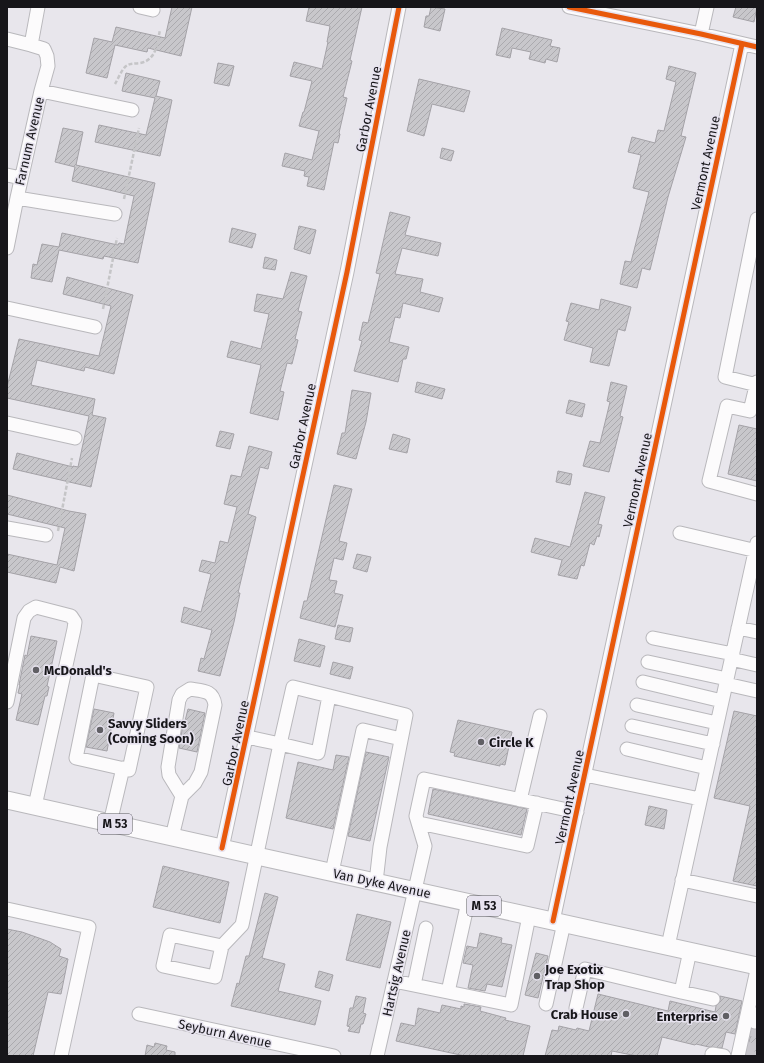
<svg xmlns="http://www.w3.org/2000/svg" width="764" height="1063" font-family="'Fira Sans',sans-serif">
<defs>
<pattern id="building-hatch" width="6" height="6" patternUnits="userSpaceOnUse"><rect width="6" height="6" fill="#c8c7cb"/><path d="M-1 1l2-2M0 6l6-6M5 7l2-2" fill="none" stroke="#abaaae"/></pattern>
</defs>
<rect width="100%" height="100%" fill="#e8e6ec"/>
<path fill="url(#building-hatch)" stroke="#a4a2a7" d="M172 7H192L181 56 148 48 147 52 115 45 107 78 86 73 94 38 112 42 116 27 165 38Z
M309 7H362L350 60 352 61 343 97 347 98 339 133 340 134 338 143 334 142 324 190 307 186 309 177 304 176 305 171 282 166 285 153 312 160 319 131 299 126 303 112H304L312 81 290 76 294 62 322 69 328 42H327L330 26 306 21Z
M431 7 445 9 440 31 424 27 426 16H429Z
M736 7H757L754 22 733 17Z
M502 28 552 40 550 46 560 48 557 62 546 59 545 63 529 59 531 52 512 48 510 58 496 55Z
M218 63 234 66 229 86 214 83Z
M669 66 696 73 681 136 686 137 668 197 650 270 642 268 637 288 620 284 625 261 631 262 649 192 633 188 641 155 628 152 632 137 655 143 658 130 664 131 676 82 666 79Z
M126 73 160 81 156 96 172 100 160 156 95 142 99 125 146 135 155 98 122 91Z
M419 79 470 91 464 112 432 104 424 136 407 131Z
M63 128 83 132 76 165 155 183 138 263 104 256 103 259 59 250 52 282 31 278 33 264 37 265 42 244 59 247 62 233 118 245 119 243 124 244 134 196 72 181 75 167 55 162Z
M442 148 454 151 451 161 440 158Z
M390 212 410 217 405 235 441 243 438 256 402 248 395 274 423 279 420 292 443 298 439 312 403 303 400 318 395 317 389 342 409 347 406 359H403L398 382 354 371 362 341 359 340 363 322 368 323 380 274 376 273Z
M299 226 316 230 310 254 294 249Z
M232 228 256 234 252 248 229 242Z
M265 257 277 260 275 270 263 268Z
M291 272 307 276 298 311 302 312 295 339 298 340 292 364 287 363 280 391 284 392 278 420 250 413 261 365 227 357 231 341 261 349 269 314 254 311 257 294 283 299Z
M67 277 133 295 114 374 85 367 84 371 37 360 31 385 95 399 92 415 106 418 91 487 13 469 17 453 73 467V466L78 467 89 416 7 398V387L19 339 99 356 111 306 63 294Z
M601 299 631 307 625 331 618 329 609 366 590 362 593 348 564 340 569 322 566 321 571 303 599 310Z
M417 382 445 389 442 399 415 392Z
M611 382 627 386 620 416 623 417 609 472 583 466 590 441 600 443 610 402 607 401Z
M352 390 371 393 366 422 356 459 337 454 342 433H345Z
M569 400 585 404 582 417 566 413Z
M739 425 757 429V481L728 474Z
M220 431 234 434 230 449 216 446Z
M393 434 410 439 407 453 389 449Z
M249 446 272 452 268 469 260 467 248 514 256 517 238 593H240L234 622 220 676 198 671 201 658 204 659 212 630 181 622 184 607 201 612 211 574 199 571 202 560 215 563 220 541 228 543 237 507 224 504 231 475 241 477Z
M558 471 572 474 570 485 556 482Z
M334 485 352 489 339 541 347 543 343 560 334 558 329 580 337 581 334 593 343 595 335 627 300 618 304 601H307Z
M585 492 605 497 598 524 602 525 599 537 597 536 594 545 590 543 584 566 581 565 577 579 558 575 562 560 531 552 535 538 570 547Z
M7 495 69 511 86 514 74 571 60 567 56 583 7 572V554L57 565 65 528 7 514Z
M357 554 371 557 367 572 353 568Z
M338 625 353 628 350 642 335 639Z
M31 636 57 641 47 686 49 687 47 696H45L38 725 16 720 22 694 18 693 20 685H19L25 655 27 656Z
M299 639 325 646 320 667 294 661Z
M333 662 353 667 350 679 330 674Z
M94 709 114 713 107 751 86 747Z
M188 709 205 713 197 752 179 748 183 724 184 725Z
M734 711 757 716V886L733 881 750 806 714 798Z
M458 720 512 732 505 765 500 764V766L454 756 455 753 450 752Z
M366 752 389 757 370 841 348 836Z
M336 755 349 757 333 829 286 818 298 762 333 770Z
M433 789 527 809 521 835 428 814Z
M649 806 667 810 664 829 645 825Z
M163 866 229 882 220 923 153 907Z
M265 893 278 897 262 958 285 964 278 991 321 1001 315 1025 231 1006 237 983 239 984 246 956H249Z
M357 914 391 922 380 968 346 960Z
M7 929 22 932 50 942 61 949 59 956 68 959 61 994 48 992 33 1056H7Z
M480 933 502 938 501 943 512 945 502 987 487 984 485 991 468 988 473 965 463 963 467 946 477 948Z
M536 953 548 956 538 998 525 995Z
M319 971 333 975 329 991 315 987Z
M598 994 668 1011 670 1001 715 1012 716 1006 721 1001 720 996 742 1001 735 1034 726 1032 722 1048 709 1047 696 1044 695 1045 662 1037 657 1056H637L612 1051 611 1056H545L552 1030 558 1031 559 1026 576 1030 577 1028 589 1031Z
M356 996 366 998 363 1013 366 1014 363 1024H361L359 1033 348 1031 350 1027 347 1026 350 1008H353Z
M464 1004 481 1007 480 1011 506 1018 505 1020 530 1026 523 1056H465L396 1041 401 1023 415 1026 418 1008 440 1013 442 1005 461 1009V1006L464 1007Z
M752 1029 757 1030V1056L746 1055Z
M155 1043 167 1046 166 1050 175 1052V1056H145L147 1045 154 1047Z"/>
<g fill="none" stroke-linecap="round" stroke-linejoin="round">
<path stroke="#c9c7cc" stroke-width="13" stroke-dasharray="13 6" stroke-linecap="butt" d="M747 1055 755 1022"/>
<g stroke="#b9b8bc" stroke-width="15">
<path id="minor" d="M140 7 153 10
M569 7 701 34 757 47
M701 34 707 7
M7 39 31 45 44 49 47 56 48 66 41 91 17 198 7 248
M31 45 38 7
M41 91 132 110
M7 175 21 178
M17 198 115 214
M757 219 725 377 757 385
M7 308 95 327
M757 382 750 411 727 406 709 481 757 494
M7 423 75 438
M7 528 46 535
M680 533 757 551
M738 628 757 632
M653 638 733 654
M731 659 757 665
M648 662 727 679
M93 675 147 687 129 770 76 758Z
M643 682 722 701
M726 684 757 691
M7 702 24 618 29 611 36 607 71 616 75 622 74 629 35 806
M637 705 717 723
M632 726 713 744
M247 737 280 744 293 687 406 715 380 847 376 882
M627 749 707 768
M585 775 700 799
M520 800 540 716
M110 823 123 768
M419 823 527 846 537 803
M172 837 182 796 195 783 201 772 215 705C213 690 203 691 190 689L182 694 179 700 168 767 169 775 182 796
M222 848 347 272 399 7
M332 872 363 730 401 739
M682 880 757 896
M7 909 89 927 61 1056
M553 921 742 44
M222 946 215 977 163 966 170 935 222 946 242 925 280 744 318 753 329 696
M668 946 757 543
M394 981 511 1005 529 916
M414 985 426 928
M448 992 468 902
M681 992 713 999
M546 1004 564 923
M576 1008 585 969 681 992 690 951
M139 1014 334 1056
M755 1022 756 1014
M377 1056 425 846 416 816 424 779 577 812
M712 1056V1054L724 1056
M738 1056 757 970"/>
</g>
<g stroke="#b9b8bc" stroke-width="19">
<path id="major" d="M7 800 257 856 757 966"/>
</g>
<path stroke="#c5c5c7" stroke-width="2.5" stroke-dasharray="4 2" stroke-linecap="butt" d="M115 84C118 79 121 71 125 67 129 63 134 64 140 63 157 60 157 43 160 30
M124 199 139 128
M103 309 117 238
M58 531 72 458"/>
<use href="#minor" stroke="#fcfbfc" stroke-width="13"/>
<use href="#major" stroke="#fcfbfc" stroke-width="17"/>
<g stroke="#e7e3ef" stroke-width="8">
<path id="cycleway" d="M569 7 701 34 757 47
M222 848 347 272 399 7
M553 921 742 44"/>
</g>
<use href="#cycleway" stroke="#e8590c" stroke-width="5"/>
</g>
<g fill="#605f64" stroke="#e7e3ef" stroke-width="1.5">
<circle cx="36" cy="670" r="4"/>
<circle cx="100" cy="730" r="4"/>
<circle cx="481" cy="742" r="4"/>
<circle cx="537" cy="976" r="4"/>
<circle cx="626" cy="1014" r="4"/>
<circle cx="726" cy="1016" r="4"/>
</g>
<g text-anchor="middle" stroke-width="3" stroke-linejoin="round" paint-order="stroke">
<g fill="#e7e3ef" stroke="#55545a" stroke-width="1">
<rect x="98" y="814" width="34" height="20" rx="3"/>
<rect x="467" y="896" width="34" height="20" rx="3"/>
</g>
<g font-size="12" font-weight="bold" fill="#17161a">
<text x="115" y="828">M 53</text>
<text x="484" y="910">M 53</text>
</g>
<g font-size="13" fill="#17161a" stroke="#e7e3ef">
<text transform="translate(368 109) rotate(-79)" y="5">Garbor Avenue</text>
<text transform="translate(29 141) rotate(-77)" y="5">Farnum Avenue</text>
<text transform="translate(705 163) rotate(-78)" y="5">Vermont Avenue</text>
<text transform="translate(302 426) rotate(-78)" y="5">Garbor Avenue</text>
<text transform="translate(637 480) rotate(-78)" y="5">Vermont Avenue</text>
<text transform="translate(235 743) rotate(-78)" y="5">Garbor Avenue</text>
<text transform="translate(569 797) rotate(-78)" y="5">Vermont Avenue</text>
<text transform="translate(382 883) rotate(12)" y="5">Van Dyke Avenue</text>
<text transform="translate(396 973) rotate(-77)" y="5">Hartsig Avenue</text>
<text transform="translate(225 1033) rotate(12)" y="5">Seyburn Avenue</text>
</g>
<g font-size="13" font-weight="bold" fill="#17161a" stroke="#e7e3ef" text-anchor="start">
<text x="44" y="675">McDonald's</text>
<text x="108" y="728">Savvy Sliders<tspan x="108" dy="15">(Coming Soon)</tspan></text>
<text x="489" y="747">Circle K</text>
<text x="545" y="974">Joe Exotix<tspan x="545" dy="15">Trap Shop</tspan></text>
<text x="618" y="1019" text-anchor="end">Crab House</text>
<text x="718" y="1021" text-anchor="end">Enterprise</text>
</g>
</g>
<rect width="764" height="1063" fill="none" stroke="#17161a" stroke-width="16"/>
</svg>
